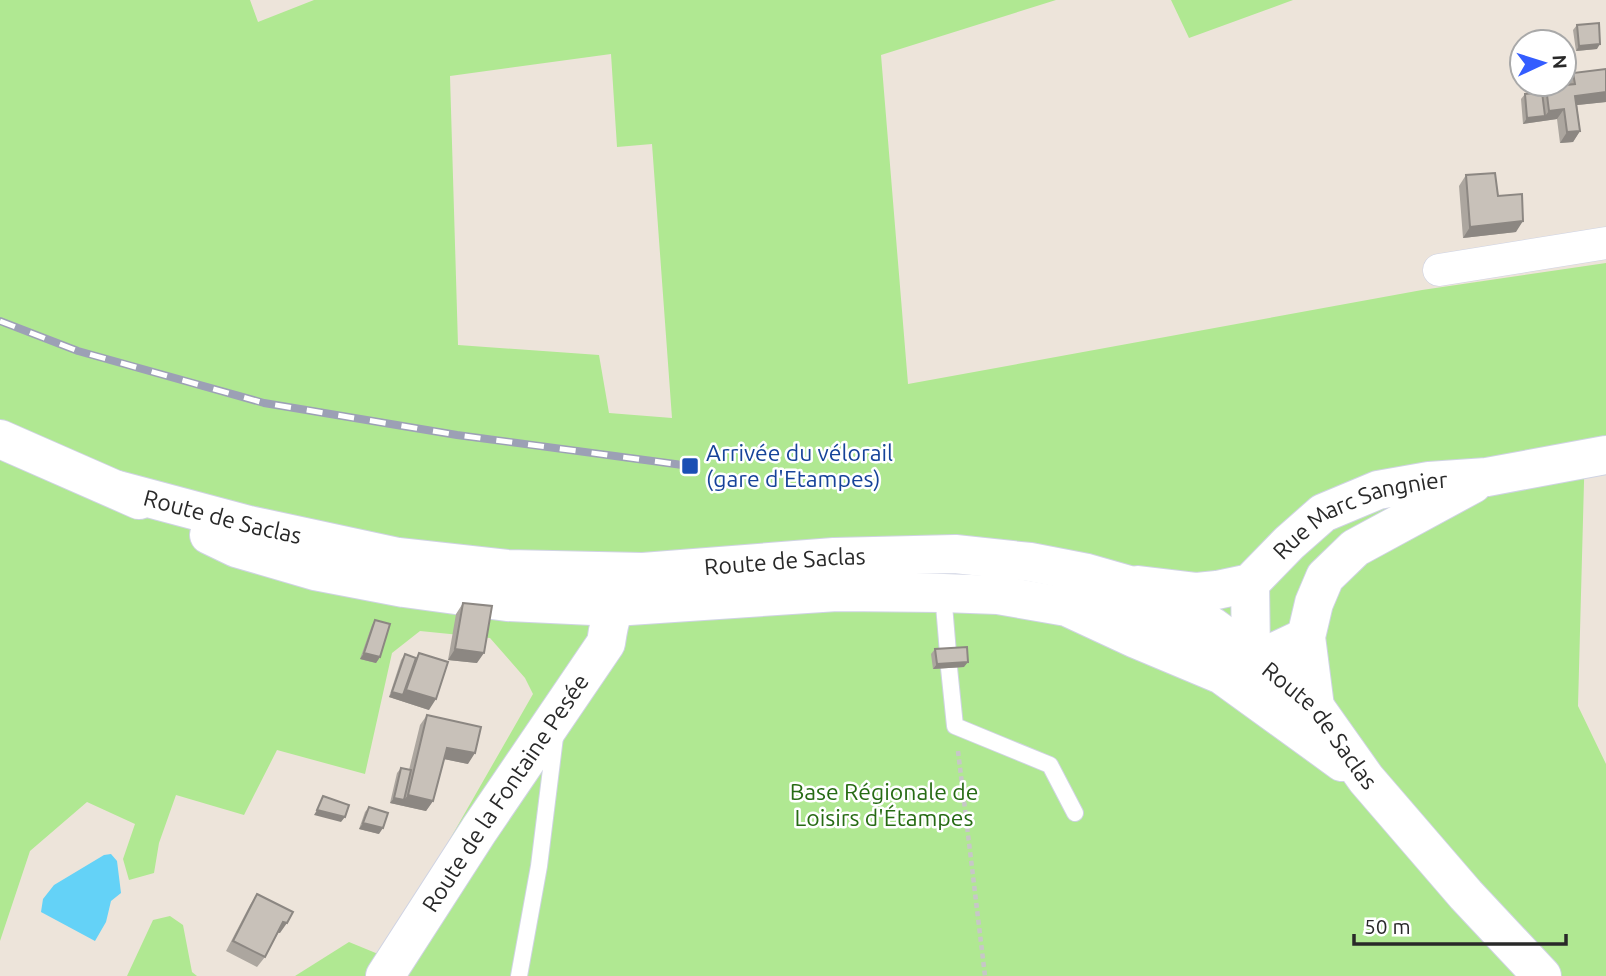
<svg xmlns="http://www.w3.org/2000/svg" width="1606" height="976" font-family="Ubuntu,sans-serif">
<rect width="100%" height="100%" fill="#ede4da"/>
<path fill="#b0e892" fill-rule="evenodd" d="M0 0H250L258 22 314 0H1056L881 55 908 384 1422 290 1606 263V440L1585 445 1578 706 1606 764V976H295L349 942 383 956 533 694 525 678 490 638 420 631 392 653 365 774 277 750 244 815 176 795 159 843 154 873 129 880 123 859 135 824 87 802 30 851 0 941ZM611 54 617 147 652 144 672 418 609 413 599 355 458 345 450 76Z
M1171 0H1293L1189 38Z
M170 916 183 925 192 972 197 976H127L153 920Z"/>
<path fill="#64d2f7" d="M111 854 117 861 121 893 111 901 106 922 95 941 41 912 43 899 54 885 104 855Z"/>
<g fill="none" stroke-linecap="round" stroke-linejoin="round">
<g stroke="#cfd3e3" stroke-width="18">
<path id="service" d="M943 593 948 653
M949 668 955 726 1050 765 1075 813
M519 976 539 866 555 737"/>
</g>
<g stroke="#cfd3e3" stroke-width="33">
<path id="minor" d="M1439 270 1606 243"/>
</g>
<g stroke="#cfd3e3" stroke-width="40">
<g id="tertiary">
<path d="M1250 583 1251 655 1254 679"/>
<path id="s1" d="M1138 585 1197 592 1217 590 1250 583 1289 543 1323 513 1378 490 1429 481 1487 477 1606 455"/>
<path d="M1073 608 1130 613 1229 658 1272 653 1306 637"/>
<path d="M1315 707 1306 637 1314 603 1325 577 1355 548 1473 484"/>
<path id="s2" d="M385 976 479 830 606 643C610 614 614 603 634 581"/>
</g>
</g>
<g stroke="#cfd3e3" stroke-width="40">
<g id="secondary">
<path d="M0 439 139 500"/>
<path id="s3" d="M118 490 249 525 398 557 507 569 643 572 834 557 955 554 1030 562 1087 573 1129 585 1188 612 1213 627 1251 655 1315 707 1366 779 1466 895 1542 976"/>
<path d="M209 535 236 548 315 571 404 588 507 602 614 607 837 592 943 593 998 595 1067 607 1136 639 1222 675 1342 762"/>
</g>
</g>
<path stroke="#c7c7c7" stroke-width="4.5" stroke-dasharray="5 3.5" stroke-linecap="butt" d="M958 751 985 976"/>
<use href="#service" stroke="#fff" stroke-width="16"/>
<use href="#minor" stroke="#fff" stroke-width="32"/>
<use href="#tertiary" stroke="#fff" stroke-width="38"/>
<use href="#secondary" stroke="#fff" stroke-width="38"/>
<g stroke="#9ca0b5" stroke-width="8">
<path id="rail" d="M0 321 78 351 264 403 457 435 690 466"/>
</g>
<use href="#rail" stroke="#fff" stroke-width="5" stroke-dasharray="16" stroke-linecap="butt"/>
</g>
<path fill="#aca69f" d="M1577 25 1597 49 1576 51 1573 30Z
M1573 73 1606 102 1577 105 1580 131 1573 142 1560 143 1557 119 1523 124 1521 99 1525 94 1542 92 1546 87 1566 85V83Z
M1466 175 1498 196 1516 232 1463 238 1459 186Z
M463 603 477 663 448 660 456 614Z
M375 620 380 657 376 663 360 659 372 625Z
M935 649 964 667 933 669 931 654Z
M419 653 429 710 389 697 401 660 405 654 416 658Z
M427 715 468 764 444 759 433 801 426 811 390 803 397 773 401 768 409 770 420 725Z
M369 807 379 834 359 829 365 812Z
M257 894 280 933H278L265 957 257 967 226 951 250 905Z"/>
<path fill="#8c8782" d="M1600 44 1597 49 1576 51 1579 46Z
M1606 92V102L1568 106 1575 96Z
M1564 109 1557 119 1523 124 1527 118 1545 116 1549 111Z
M1580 131 1573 142 1560 143 1567 132Z
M1523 221 1516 232 1463 238 1470 227Z
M455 649 484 653 477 663 448 660Z
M364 653 380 657 376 663 360 659Z
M968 662 964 667 933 669 937 664Z
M406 690 436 699 429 710 389 697 392 692 403 695Z
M447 748 475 753 468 764 439 758Z
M408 795 433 801 426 811 390 803 394 798 404 800Z
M317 810 345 817 341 822 314 815Z
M363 823 383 828 379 834 359 829Z
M283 922 287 923 280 933 276 932Z"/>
<path fill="#c8c1b9" stroke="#8c8782" stroke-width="2" d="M1599 23 1600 44 1579 46 1577 25Z
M1556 35 1557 42H1537V36Z
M1606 69V92L1575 96 1580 131 1567 132 1564 109 1549 111 1546 87 1575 84 1573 73Z
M1542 92 1545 116 1527 118 1525 94Z
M1495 173 1498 196 1522 194 1523 221 1470 227 1466 175Z
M463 603 492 606 484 653 455 649Z
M375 620 390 624 380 657 364 653Z
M967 647 968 662 937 664 935 649Z
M419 653 448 662 436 699 406 690Z
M405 654 416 658 403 695 392 692Z
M427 715 481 727 475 753 447 748 433 801 408 795Z
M401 768 411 770 404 800 394 798Z
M323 796 349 805 345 817 317 810Z
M369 807 388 813 383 828 363 823Z
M257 894 293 912 287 923 283 922 265 957 233 941Z"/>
<rect fill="#1a4fb4" stroke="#fff" stroke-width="2.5" x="681" y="457" width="18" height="18" rx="3.5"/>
<g text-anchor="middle" stroke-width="5" stroke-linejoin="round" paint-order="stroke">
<g font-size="23" fill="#164399" stroke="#fff" text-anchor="start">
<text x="706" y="461">Arrivée du vélorail<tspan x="706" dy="26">(gare d'Etampes)</tspan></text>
</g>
<g font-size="23" fill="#292929" stroke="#fff">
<text dy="8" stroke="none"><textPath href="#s3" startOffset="108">Route de Saclas</textPath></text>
<text dy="8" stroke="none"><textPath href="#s1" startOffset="248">Rue Marc Sangnier</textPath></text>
<text dy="8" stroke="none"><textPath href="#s3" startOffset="676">Route de Saclas</textPath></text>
<text dy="8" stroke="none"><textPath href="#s3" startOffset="1264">Route de Saclas</textPath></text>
<text dy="8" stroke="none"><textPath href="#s2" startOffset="219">Route de la Fontaine Pesée</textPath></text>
</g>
<g font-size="23" fill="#276b14" stroke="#fff">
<text x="884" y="800">Base Régionale de<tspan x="884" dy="26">Loisirs d'Étampes</tspan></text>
</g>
</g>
<g transform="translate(1543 63) rotate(86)"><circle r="33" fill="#ffffff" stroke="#a9a9a9" stroke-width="2"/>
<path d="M0-5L12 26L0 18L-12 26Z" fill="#345dff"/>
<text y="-10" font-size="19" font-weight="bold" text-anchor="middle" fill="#292929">N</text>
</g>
<path d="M1354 934v10h212v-10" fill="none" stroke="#292929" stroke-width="3.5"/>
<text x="1364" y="934" font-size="21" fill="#292929" stroke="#ffffff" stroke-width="5" paint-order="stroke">50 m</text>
</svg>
